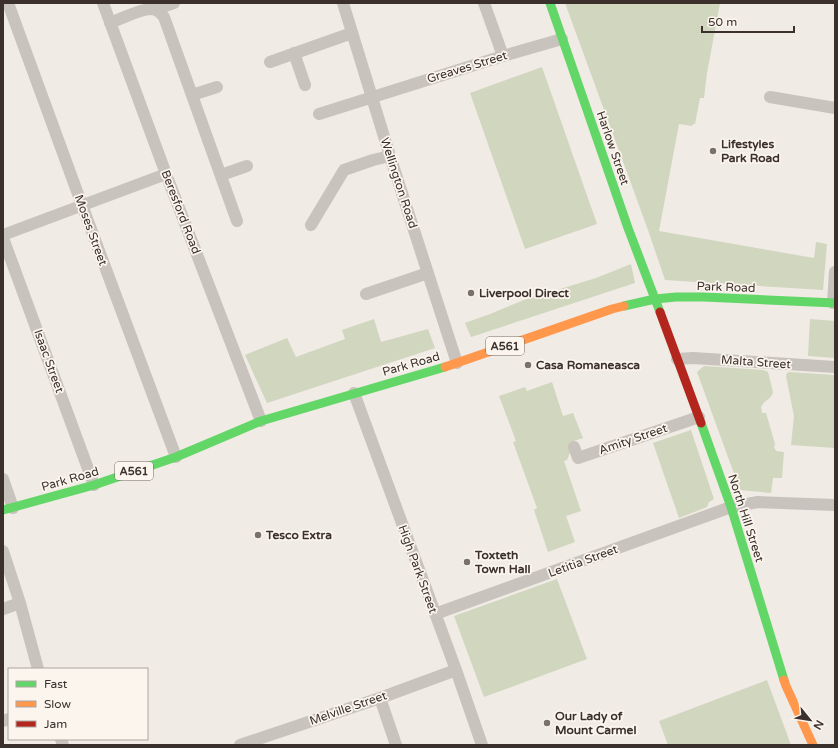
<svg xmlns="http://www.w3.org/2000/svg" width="838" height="748" font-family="'Varela Round',sans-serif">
<rect width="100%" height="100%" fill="#f0ebe5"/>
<path fill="#d1d6bf" d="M565 3H720L707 73 704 98H700L695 124H693L692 126 679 124 659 231 814 258 816 242 827 244 823 290 665 280 648 230Z
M542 67 597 224 525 249 470 93Z
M631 264 635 283 471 337 465 323 490 314 524 300 596 278Z
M374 319 381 342 428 329 435 348 267 403 245 355 287 338 296 357 345 339 342 330Z
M810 319 835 321V358L808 356Z
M704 366 763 370 768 372 773 392C772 399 764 400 761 407L762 413H766L775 444 774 447 776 451 784 452 782 478H773L771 493 740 490 697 372Z
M789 372 835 375V448L791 445 794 416 786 376 787 373Z
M552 382 563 416 573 413 583 438 571 442 572 447 567 460 564 461 581 511 566 516 575 542 548 552 534 510 537 508 513 442 516 441 499 396 525 387 527 391Z
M691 430 714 499 709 502 707 507 679 518 653 443Z
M557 579 587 659 484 697 454 616Z
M767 680 791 745H668L659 721Z"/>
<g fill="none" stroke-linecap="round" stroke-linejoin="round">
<path stroke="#c9c3be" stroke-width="12" d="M8 3 82 205 176 457
M103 3 166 174 261 421
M343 3 390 156 457 363
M484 3 503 56
M158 11 165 6 174 3
M110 23C121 19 140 9 151 9 157 9 161 13 164 17L237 221
M294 53 305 85
M270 62 352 33
M192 95 217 87
M770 97 835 108
M319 114 503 56 562 39
M221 175 247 166
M311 225 344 170 373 160 390 156
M3 235 166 174
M3 238 94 485
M366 294 428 273
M833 303 835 272
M677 359 693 358 835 367
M354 393 456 670 482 745
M574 447 578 458 699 417
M3 479 13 508
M3 551 20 603 38 669
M3 609 20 603
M435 614 731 507 758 502 835 505
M380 698 396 745
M3 721 9 719
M61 739 63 745
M240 745 380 698 456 670"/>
<path stroke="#63d668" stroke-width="9" d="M550 3 628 228 660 312
M624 306 655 299 676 297H704L835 303
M701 423 731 507 784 680
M3 510 94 485 176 457 261 421 445 367"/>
<path stroke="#ff974d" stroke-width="9" d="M445 367 612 309 624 306
M784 680 786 686 813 745"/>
<path stroke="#b3261e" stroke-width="9" d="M660 312 701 423"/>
</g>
<g fill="#7a716c" stroke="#fbf5ee" stroke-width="1.5">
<circle cx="713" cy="151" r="4"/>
<circle cx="471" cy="293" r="4"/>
<circle cx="528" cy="365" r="4"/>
<circle cx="258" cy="535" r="4"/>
<circle cx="467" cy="562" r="4"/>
<circle cx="547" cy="723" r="4"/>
</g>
<g text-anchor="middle" stroke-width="3.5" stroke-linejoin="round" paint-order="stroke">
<g fill="#fbf5ee" stroke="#756b66" stroke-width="1">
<rect x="486" y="337" width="38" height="18" rx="3"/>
<rect x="115" y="462" width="38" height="18" rx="3"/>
</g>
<g font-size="11" font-weight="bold" fill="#3b302b">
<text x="505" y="350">A561</text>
<text x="134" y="475">A561</text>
</g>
<g font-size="12" fill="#3b302b" stroke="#fbf5ee">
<text transform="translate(467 67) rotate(-17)" y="4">Greaves Street</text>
<text transform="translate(613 148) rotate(71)" y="4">Harlow Street</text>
<text transform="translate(399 183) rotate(72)" y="4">Wellington Road</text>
<text transform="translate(181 212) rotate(69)" y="4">Beresford Road</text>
<text transform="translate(91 230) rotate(70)" y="4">Moses Street</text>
<text transform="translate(726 287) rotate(2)" y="4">Park Road</text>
<text transform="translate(49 361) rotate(70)" y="4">Isaac Street</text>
<text transform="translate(756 362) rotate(4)" y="4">Malta Street</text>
<text transform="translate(411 364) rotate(-16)" y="4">Park Road</text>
<text transform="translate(633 439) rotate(-19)" y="4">Amity Street</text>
<text transform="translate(70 479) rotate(-16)" y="4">Park Road</text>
<text transform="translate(746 518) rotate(72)" y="4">North Hill Street</text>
<text transform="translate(583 561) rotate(-20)" y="4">Letitia Street</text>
<text transform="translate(418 569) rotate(70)" y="4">High Park Street</text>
<text transform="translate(348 708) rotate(-19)" y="4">Melville Street</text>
</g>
<g font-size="12" font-weight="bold" fill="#3b302b" stroke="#fbf5ee" text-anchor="start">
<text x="721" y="148">Lifestyles<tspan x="721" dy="14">Park Road</tspan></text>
<text x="479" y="297">Liverpool Direct</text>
<text x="536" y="369">Casa Romaneasca</text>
<text x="266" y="539">Tesco Extra</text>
<text x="475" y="559">Toxteth<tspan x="475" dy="14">Town Hall</tspan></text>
<text x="555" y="720">Our Lady of<tspan x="555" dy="14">Mount Carmel</tspan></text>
</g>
</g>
<rect width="838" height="748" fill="none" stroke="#3b302b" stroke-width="8"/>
<rect x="8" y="668" width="140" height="72" fill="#fbf5ee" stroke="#aea6a0"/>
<rect x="16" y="681" width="20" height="6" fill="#63d668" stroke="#aea6a0"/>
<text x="44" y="688" font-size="12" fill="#3b302b">Fast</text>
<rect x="16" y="701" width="20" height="6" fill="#ff974d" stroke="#aea6a0"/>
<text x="44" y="708" font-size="12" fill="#3b302b">Slow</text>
<rect x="16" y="721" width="20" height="6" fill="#b3261e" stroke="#aea6a0"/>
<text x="44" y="728" font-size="12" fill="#3b302b">Jam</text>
<g transform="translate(810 720) rotate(120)" stroke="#fbf5ee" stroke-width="3" paint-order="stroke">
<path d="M0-3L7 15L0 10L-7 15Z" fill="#3b302b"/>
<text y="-6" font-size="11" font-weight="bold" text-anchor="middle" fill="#3b302b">N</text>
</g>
<path d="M702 26v6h92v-6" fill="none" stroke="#3b302b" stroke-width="2"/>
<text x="708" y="26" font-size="12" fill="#3b302b" stroke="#fbf5ee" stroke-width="3" paint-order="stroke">50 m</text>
</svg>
